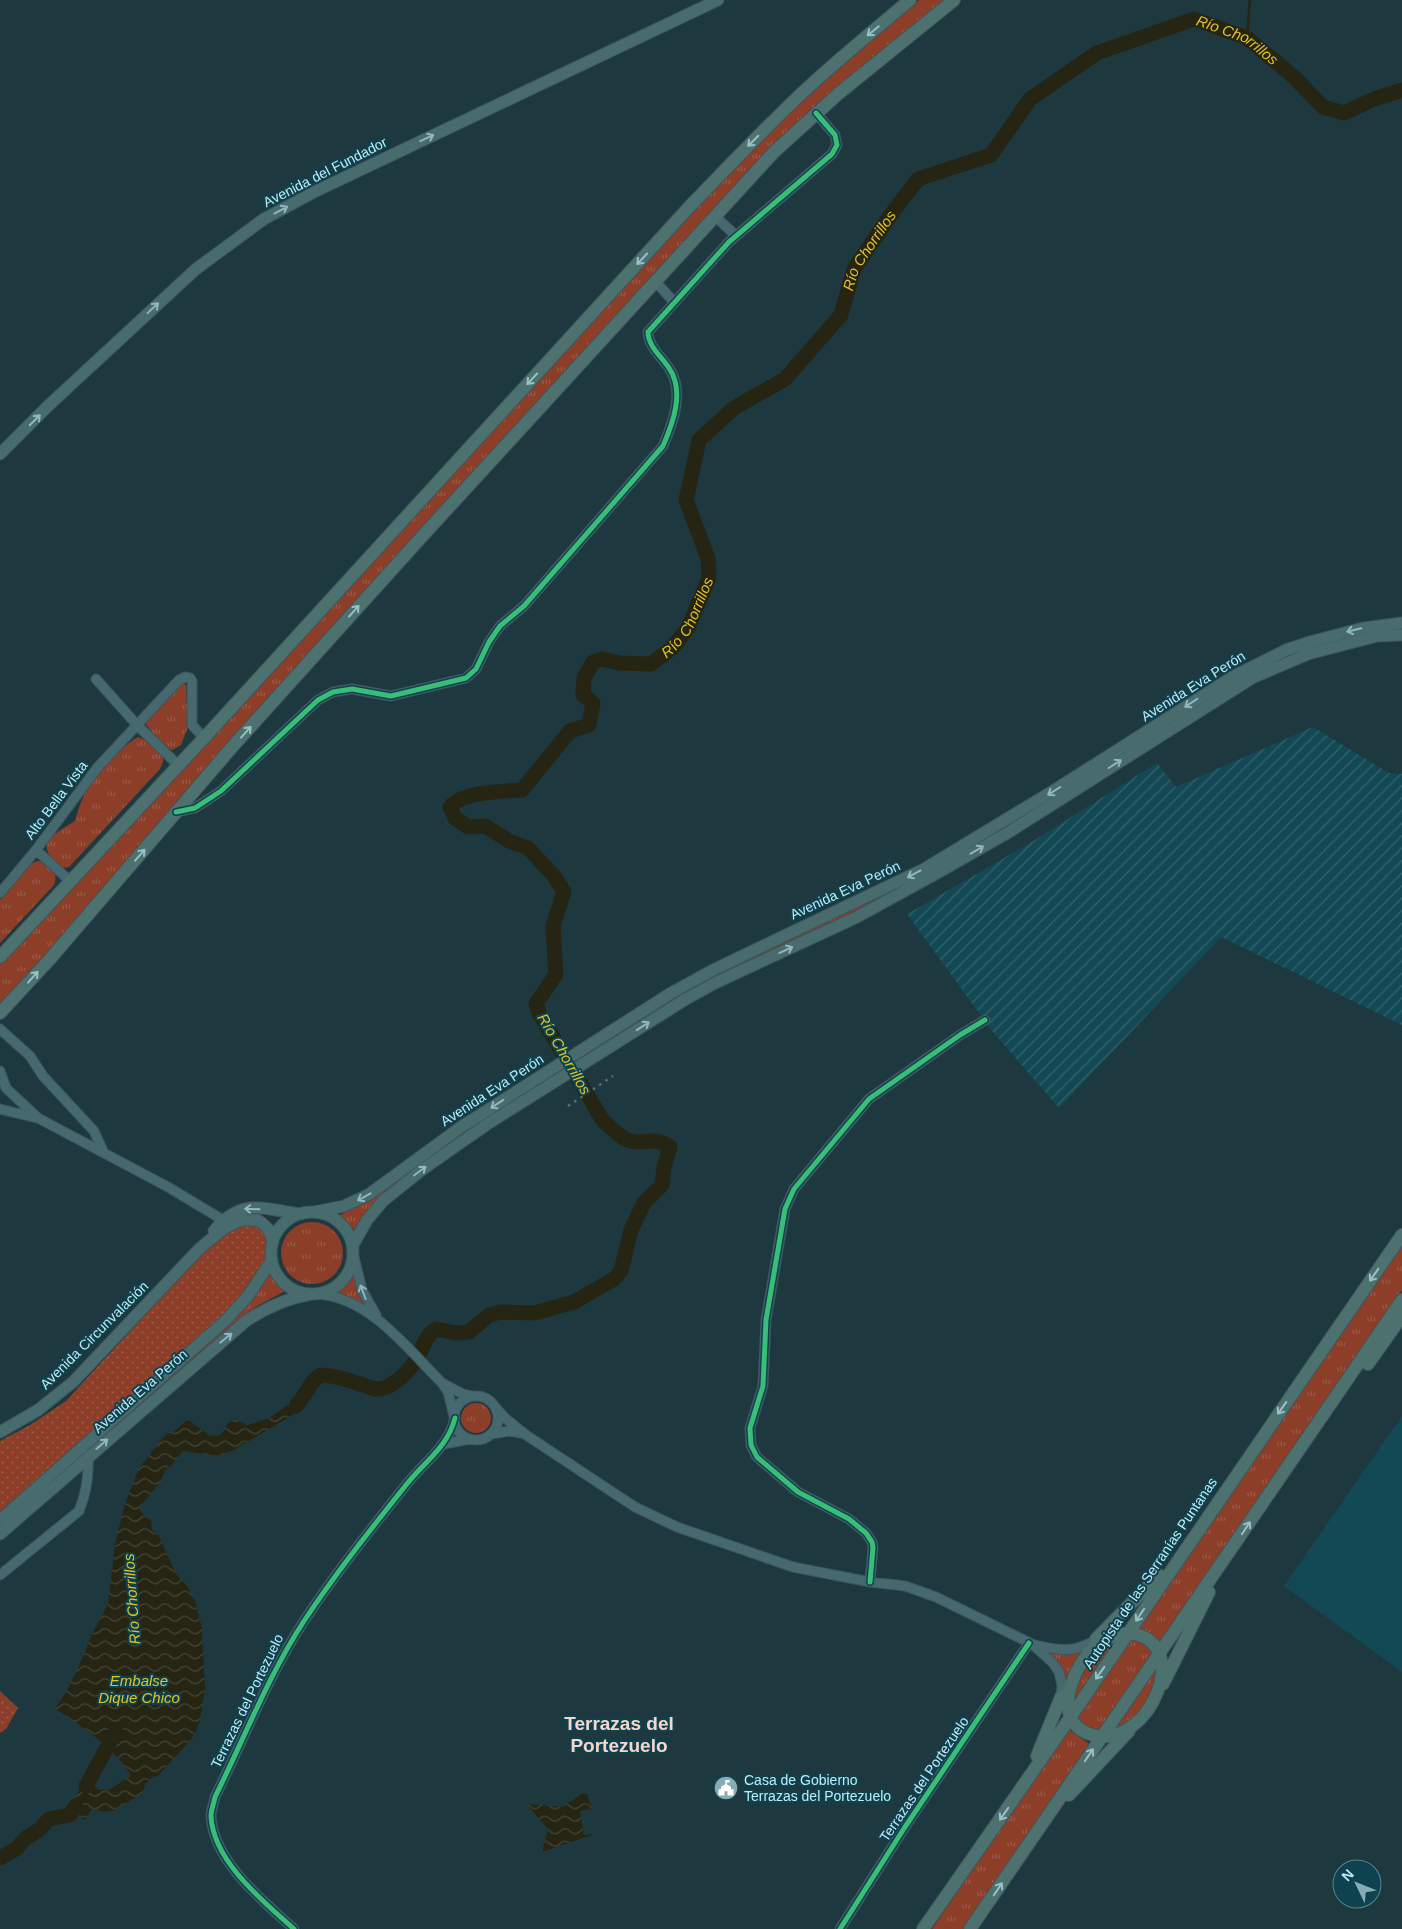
<svg xmlns="http://www.w3.org/2000/svg" width="1402" height="1929" font-family="Helvetica,sans-serif">
<defs>
<pattern id="industrial-furrows" width="10" height="10" patternUnits="userSpaceOnUse" patternTransform="scale(1.25)"><rect width="10" height="10" fill="#124955"/><path d="M-1 1l2-2M0 10L10 0M9 11l2-2" fill="none" stroke="#33636e"/></pattern>
<pattern id="grass-tufts" width="24" height="20" patternUnits="userSpaceOnUse" patternTransform="scale(1.25)"><rect width="24" height="20" fill="#8c3e28"/><path d="M3 7l-1-3M5 7V3M7 7l1-3M15 17l-1-3M17 17v-4M19 17l1-3" fill="none" stroke="#9a5a48"/></pattern>
<pattern id="park-dots" width="8" height="8" patternUnits="userSpaceOnUse" patternTransform="scale(1.25)"><rect width="8" height="8" fill="#8c3e28"/><path d="M2 2h.1M6 6h.1" fill="none" stroke="#9a5a48" stroke-width="1.8" stroke-linecap="round"/></pattern>
<pattern id="water-waves" width="16" height="10" patternUnits="userSpaceOnUse" patternTransform="scale(1.25)"><rect width="16" height="10" fill="#262513"/><path d="M0 5q4-4 8 0t8 0" fill="none" stroke="#444536"/></pattern>
</defs>
<rect width="100%" height="100%" fill="#1d393f"/>
<path fill="#124955" d="M1402 1416V1672L1284 1586Z"/>
<path fill="url(#industrial-furrows)" d="M1313 727 1389 773 1402 774V1025L1221 937 1059 1108 992 1031 907 914 1030 843 1157 763 1176 787Z"/>
<path fill="url(#grass-tufts)" d="M919 0H948L819 104 0 1007V963L728 173 831 73Z
M1308 649 1309 651 993 838 862 908 706 981 593 1051 592 1049 688 988 786 940 894 891 952 859 1236 681 1288 656Z
M181 683H184L186 686 188 727 181 745 172 750 161 744 145 723V720Z
M138 737 148 741 163 756V762L160 769 69 867 61 868C33 842 50 837 75 821 83 791 94 775 116 755 123 748 129 742 138 737Z
M37 861C50 862 59 872 54 885L0 943V900L31 864Z
M547 1077 548 1079 493 1114 425 1161 355 1231 347 1222 338 1216 378 1195 443 1145Z
M281 1253a31 31 0 1 1 62 0a31 31 0 1 1-62 0Z
M1402 1246V1290L1159 1646 1136 1630Z
M353 1262 367 1307 346 1296 335 1293 344 1282Z
M272 1272H274L289 1289 257 1306 233 1324 0 1529V1524L252 1299Z
M461 1418a15 15 0 1 1 30 0a15 15 0 1 1-30 0Z
M1131 1637 1139 1639 1154 1654 1101 1731 1086 1728 1077 1716Z
M1117 1639 1074 1703 1076 1683 1097 1651Z
M1090 1645 1066 1687 1048 1655 1051 1651Z
M1157 1667 1155 1685 1136 1718 1113 1731Z
M1068 1729 1091 1745 963 1929H932Z"/>
<path fill="url(#park-dots)" d="M242 1223 263 1226C265 1231 269 1238 270 1244 272 1261 244 1292 234 1305L0 1516V1441L30 1425 66 1401 214 1240Z
M0 1691 18 1708 6 1729 0 1733Z"/>
<path fill="url(#water-waves)" d="M309 1390 306 1402 296 1413 234 1450 221 1455H210L183 1451 169 1468 165 1470 161 1481 139 1508 142 1513 151 1520 152 1529 159 1536 176 1574 187 1586 195 1601 202 1628 205 1689 200 1721 196 1732 188 1743 158 1776 152 1777 145 1785 142 1794 114 1810 104 1812 92 1809 86 1819 83 1820 80 1814C73 1814 69 1819 62 1817 75 1808 75 1796 82 1783 86 1777 91 1772 95 1767L92 1783 98 1790 106 1789 107 1791 131 1776C122 1754 76 1721 55 1709L67 1691 83 1657 90 1638 108 1604 115 1544 125 1504 139 1468 166 1434 173 1432 186 1421H190L210 1436 220 1435 226 1428 227 1424 235 1419 247 1425 269 1418Z
M582 1793 587 1794 592 1809 580 1811 584 1835 598 1833 542 1852 548 1829 528 1806V1804L563 1807Z"/>
<g fill="none" stroke-linecap="round" stroke-linejoin="round">
<path stroke="#262513" stroke-width="2.5" d="M1247 38 1250 0"/>
<g stroke="#262513" stroke-width="15">
<path id="s1" d="M296 1406C305 1397 311 1379 321 1375 331 1375 341 1378 351 1381 359 1383 368 1388 376 1389 392 1390 410 1370 418 1357 424 1346 425 1336 436 1329L456 1333 469 1332 489 1315 501 1312 534 1313 574 1302 614 1279 621 1271 631 1230 644 1203 662 1185 664 1167 670 1147C652 1135 646 1145 631 1141 620 1138 610 1127 602 1119L540 1015 536 1004 556 974 553 926 564 892 554 876 528 848 509 841 485 826 468 827 455 818 450 807C462 792 503 791 522 790L570 731 589 725 593 703 583 695 584 678 593 662 602 659 619 663 651 664 672 648 688 628 709 578 708 558 686 500 699 440 734 408 785 379 841 315 854 269 892 213 918 179 991 155 1030 99 1097 53 1194 19 1247 38 1294 77 1323 107 1344 113 1374 99 1402 90"/>
<path d="M86 1786 116 1731"/>
<path d="M0 1858 16 1849 27 1837 39 1830 49 1819 70 1815 76 1806"/>
</g>
<g stroke="#3d555b" stroke-width="11">
<path id="minor" d="M715 216 736 236
M655 281 674 302
M96 679 137 725 178 765
M177 812 195 808 221 791 318 700 333 692 352 689 391 696 466 678 476 669 489 642 500 626 524 606 663 446C673 423 685 391 669 368 661 356 648 346 648 332L729 242 832 154 837 145 835 135 816 113
M36 850 70 881
M0 893 36 850 97 768 179 680 185 677 190 678 192 681V725L204 738
M0 1029 30 1056 43 1076 94 1131 104 1153
M0 1071 6 1088 38 1118 168 1187 223 1220
M0 1109 37 1118
M353 1253 362 1290 376 1315
M319 1294C371 1299 407 1348 442 1383L448 1392 454 1416
M444 1384 463 1394 472 1396
M454 1418a22 22 0 1 1 44 0a22 22 0 1 1-44 0Z
M495 1407 505 1418 526 1435 635 1507 677 1527 793 1567 870 1582 905 1586 936 1597 1032 1644 1053 1663 1059 1672 1062 1685 1061 1697
M491 1434 509 1431 521 1433
M444 1444 470 1439
M0 1575 79 1511C86 1494 89 1475 88 1456
M870 1582 873 1548 872 1542 866 1533 849 1519 798 1492 757 1457 751 1445 750 1428 763 1386 766 1320 785 1209 794 1189 869 1099 960 1035 985 1020
M1034 1645C1060 1650 1071 1654 1096 1640
M294 1929C263 1901 213 1861 211 1816 211 1810 214 1803 215 1797 244 1739 268 1676 304 1621 335 1574 371 1529 406 1485 424 1462 448 1447 455 1418
M840 1929 905 1827 1029 1643"/>
</g>
<g stroke="#3d555b" stroke-width="13">
<path id="major" d="M0 454 49 405 196 269 264 219 314 192 718 0
M314 1212 344 1206 368 1195 461 1127 671 993 715 969 924 869 1053 791 1234 676 1286 650 1310 642 1363 628 1402 623
M271 1253a41 41 0 1 1 82 0a41 41 0 1 1-82 0Z
M214 1231C241 1197 263 1209 301 1214
M353 1245 367 1220 383 1201 423 1169 489 1123 686 999 715 983 857 917 939 872 1009 832 1252 678 1308 654 1377 636 1402 635
M0 1432 38 1410 73 1382 200 1248 226 1227 242 1220H257L262 1223 269 1230 273 1242
M0 1520 226 1320 248 1296 272 1260
M0 1534 246 1321C267 1307 287 1298 312 1294"/>
</g>
<g stroke="#3d555b" stroke-width="14">
<path id="highway" d="M0 957 204 738 691 205C727 168 763 130 801 94 836 61 873 31 910 0
M0 1013 50 959 233 746 416 543 774 152 838 94 954 0
M1368 1364 1402 1316
M1128 1633C1196 1639 1150 1750 1093 1735 1047 1723 1074 1662 1099 1643 1108 1636 1118 1635 1128 1633Z
M1096 1639 1159 1575
M1163 1684 1209 1592
M1037 1756 1061 1697 1068 1698
M1069 1795 1129 1731
M923 1929C1085 1699 1242 1466 1402 1235
M970 1929 1402 1300"/>
</g>
<use href="#minor" stroke="#46686f" stroke-width="9"/>
<use href="#major" stroke="#486b6d" stroke-width="11"/>
<use href="#highway" stroke="#4d716f" stroke-width="12"/>
<path stroke="#577177" stroke-width="2.5" stroke-dasharray="2.5 5" stroke-linecap="butt" d="M568 1106 613 1076"/>
<g stroke="#0e424e" stroke-width="8">
<path id="cycleway" d="M176 812 195 808 221 791 318 700 333 692 352 689 391 696 466 678 476 669 489 642 500 626 524 606 663 446C673 423 685 391 669 368 661 356 648 346 648 332L729 242 832 154 837 145 835 135 816 113
M870 1582 873 1548 872 1542 866 1533 849 1519 798 1492 757 1457 751 1445 750 1428 763 1386 766 1320 785 1209 794 1189 869 1099 960 1035 985 1020
M294 1929C263 1901 213 1861 211 1816 211 1810 214 1803 215 1797 244 1739 268 1676 304 1621 335 1574 371 1529 406 1485 424 1462 448 1447 455 1418
M840 1929 905 1827 1029 1643"/>
</g>
<use href="#cycleway" stroke="#3abd76" stroke-width="5"/>
</g>
<defs><path id="oneway-shaft" d="M-6 0H5M1.5-3L5.5 0L1.5 3" fill="none" stroke-width="1.6" stroke-linecap="round" stroke-linejoin="round" transform="scale(1.25)"/></defs>
<g stroke="#98c0c7">
<use href="#oneway-shaft" transform="translate(873 31) rotate(141)"/>
<use href="#oneway-shaft" transform="translate(753 141) rotate(135)"/>
<use href="#oneway-shaft" transform="translate(642 259) rotate(133)"/>
<use href="#oneway-shaft" transform="translate(532 379) rotate(133)"/>
<use href="#oneway-shaft" transform="translate(354 611) rotate(-48)"/>
<use href="#oneway-shaft" transform="translate(246 732) rotate(-48)"/>
<use href="#oneway-shaft" transform="translate(140 855) rotate(-49)"/>
<use href="#oneway-shaft" transform="translate(33 977) rotate(-48)"/>
<use href="#oneway-shaft" transform="translate(1374 1275) rotate(125)"/>
<use href="#oneway-shaft" transform="translate(1282 1408) rotate(125)"/>
<use href="#oneway-shaft" transform="translate(1246 1528) rotate(-56)"/>
<use href="#oneway-shaft" transform="translate(1140 1615) rotate(124)"/>
<use href="#oneway-shaft" transform="translate(1100 1673) rotate(125)"/>
<use href="#oneway-shaft" transform="translate(1089 1755) rotate(-56)"/>
<use href="#oneway-shaft" transform="translate(1004 1814) rotate(125)"/>
<use href="#oneway-shaft" transform="translate(998 1889) rotate(-56)"/>
</g>
<g stroke="#90b7bf">
<use href="#oneway-shaft" transform="translate(427 138) rotate(-25)"/>
<use href="#oneway-shaft" transform="translate(281 210) rotate(-28)"/>
<use href="#oneway-shaft" transform="translate(153 308) rotate(-43)"/>
<use href="#oneway-shaft" transform="translate(35 420) rotate(-45)"/>
<use href="#oneway-shaft" transform="translate(1354 630) rotate(167)"/>
<use href="#oneway-shaft" transform="translate(1191 703) rotate(147)"/>
<use href="#oneway-shaft" transform="translate(1115 764) rotate(-32)"/>
<use href="#oneway-shaft" transform="translate(1054 791) rotate(148)"/>
<use href="#oneway-shaft" transform="translate(977 850) rotate(-30)"/>
<use href="#oneway-shaft" transform="translate(914 874) rotate(152)"/>
<use href="#oneway-shaft" transform="translate(786 950) rotate(-25)"/>
<use href="#oneway-shaft" transform="translate(643 1026) rotate(-33)"/>
<use href="#oneway-shaft" transform="translate(497 1104) rotate(147)"/>
<use href="#oneway-shaft" transform="translate(420 1171) rotate(-37)"/>
<use href="#oneway-shaft" transform="translate(364 1197) rotate(151)"/>
<use href="#oneway-shaft" transform="translate(252 1209) rotate(-178)"/>
<use href="#oneway-shaft" transform="translate(226 1338) rotate(-39)"/>
<use href="#oneway-shaft" transform="translate(102 1444) rotate(-41)"/>
</g>
<use stroke="#8fb6c0" href="#oneway-shaft" transform="translate(363 1292) rotate(-111)"/>
<defs>
<g id="civic-disc" transform="scale(1.25)"><circle r="9.5" fill="#87acb6" stroke="#0e424e"/><path d="M-.6-6.5H3V-4.5H.6V-3L4-1V1h2V6H-6V1h2V-1L-.6-3ZM-1.2 2.5V6h2.4V2.5Z" fill="#fff"/></g>
</defs>
<g fill-rule="evenodd">
<use href="#civic-disc" x="726" y="1788"/>
</g>
<g text-anchor="middle" stroke-width="4" stroke-linejoin="round" paint-order="stroke">
<g font-size="14" fill="#c0eaf6" stroke="#0e424e">
<text transform="translate(325 172) rotate(-27)" y="5">Avenida del Fundador</text>
<text transform="translate(1193 686) rotate(-32)" y="5">Avenida Eva Perón</text>
<text transform="translate(56 800) rotate(-53)" y="5">Alto Bella Vista</text>
<text transform="translate(845 890) rotate(-25)" y="5">Avenida Eva Perón</text>
<text transform="translate(492 1090) rotate(-33)" y="5">Avenida Eva Perón</text>
<text transform="translate(94 1335) rotate(-45)" y="5">Avenida Circunvalación</text>
<text transform="translate(140 1391) rotate(-41)" y="5">Avenida Eva Perón</text>
<text transform="translate(1150 1573) rotate(-56)" y="5">Autopista de las Serranías Puntanas</text>
<text transform="translate(247 1701) rotate(-64)" y="5">Terrazas del Portezuelo</text>
<text transform="translate(924 1779) rotate(-56)" y="5">Terrazas del Portezuelo</text>
</g>
<g font-size="14" fill="#c0eaf6" stroke="#0e424e" text-anchor="start">
<text x="744" y="1785">Casa de Gobierno<tspan x="744" dy="16">Terrazas del Portezuelo</tspan></text>
</g>
<g font-size="15" font-style="italic" fill="#e1c227" stroke="#0e424e">
<text dy="5" stroke="none"><textPath href="#s1" startOffset="2284">Río Chorrillos</textPath></text>
<text dy="5" stroke="none"><textPath href="#s1" startOffset="1819">Río Chorrillos</textPath></text>
<text dy="5" stroke="none"><textPath href="#s1" startOffset="1368">Río Chorrillos</textPath></text>
<text transform="translate(564 1054) rotate(60)" y="5">Río Chorrillos</text>
<text transform="translate(132 1599) rotate(-94)" y="5">Río Chorrillos</text>
<text x="139" y="1686">Embalse<tspan x="139" dy="17">Dique Chico</tspan></text>
</g>
<g font-size="19" font-weight="bold" fill="#f6d5cb" stroke="#0e424e">
<text x="619" y="1730">Terrazas del<tspan x="619" dy="22">Portezuelo</tspan></text>
</g>
</g>
<g transform="translate(1357 1884) rotate(313)"><circle r="24" fill="#0e424e" stroke="#558591"/>
<path d="M0-4L9 19L0 12L-9 19Z" fill="#87acb6"/>
<text y="-8" font-size="14" font-weight="bold" text-anchor="middle" fill="#c0eaf6">N</text>
</g>
</svg>
